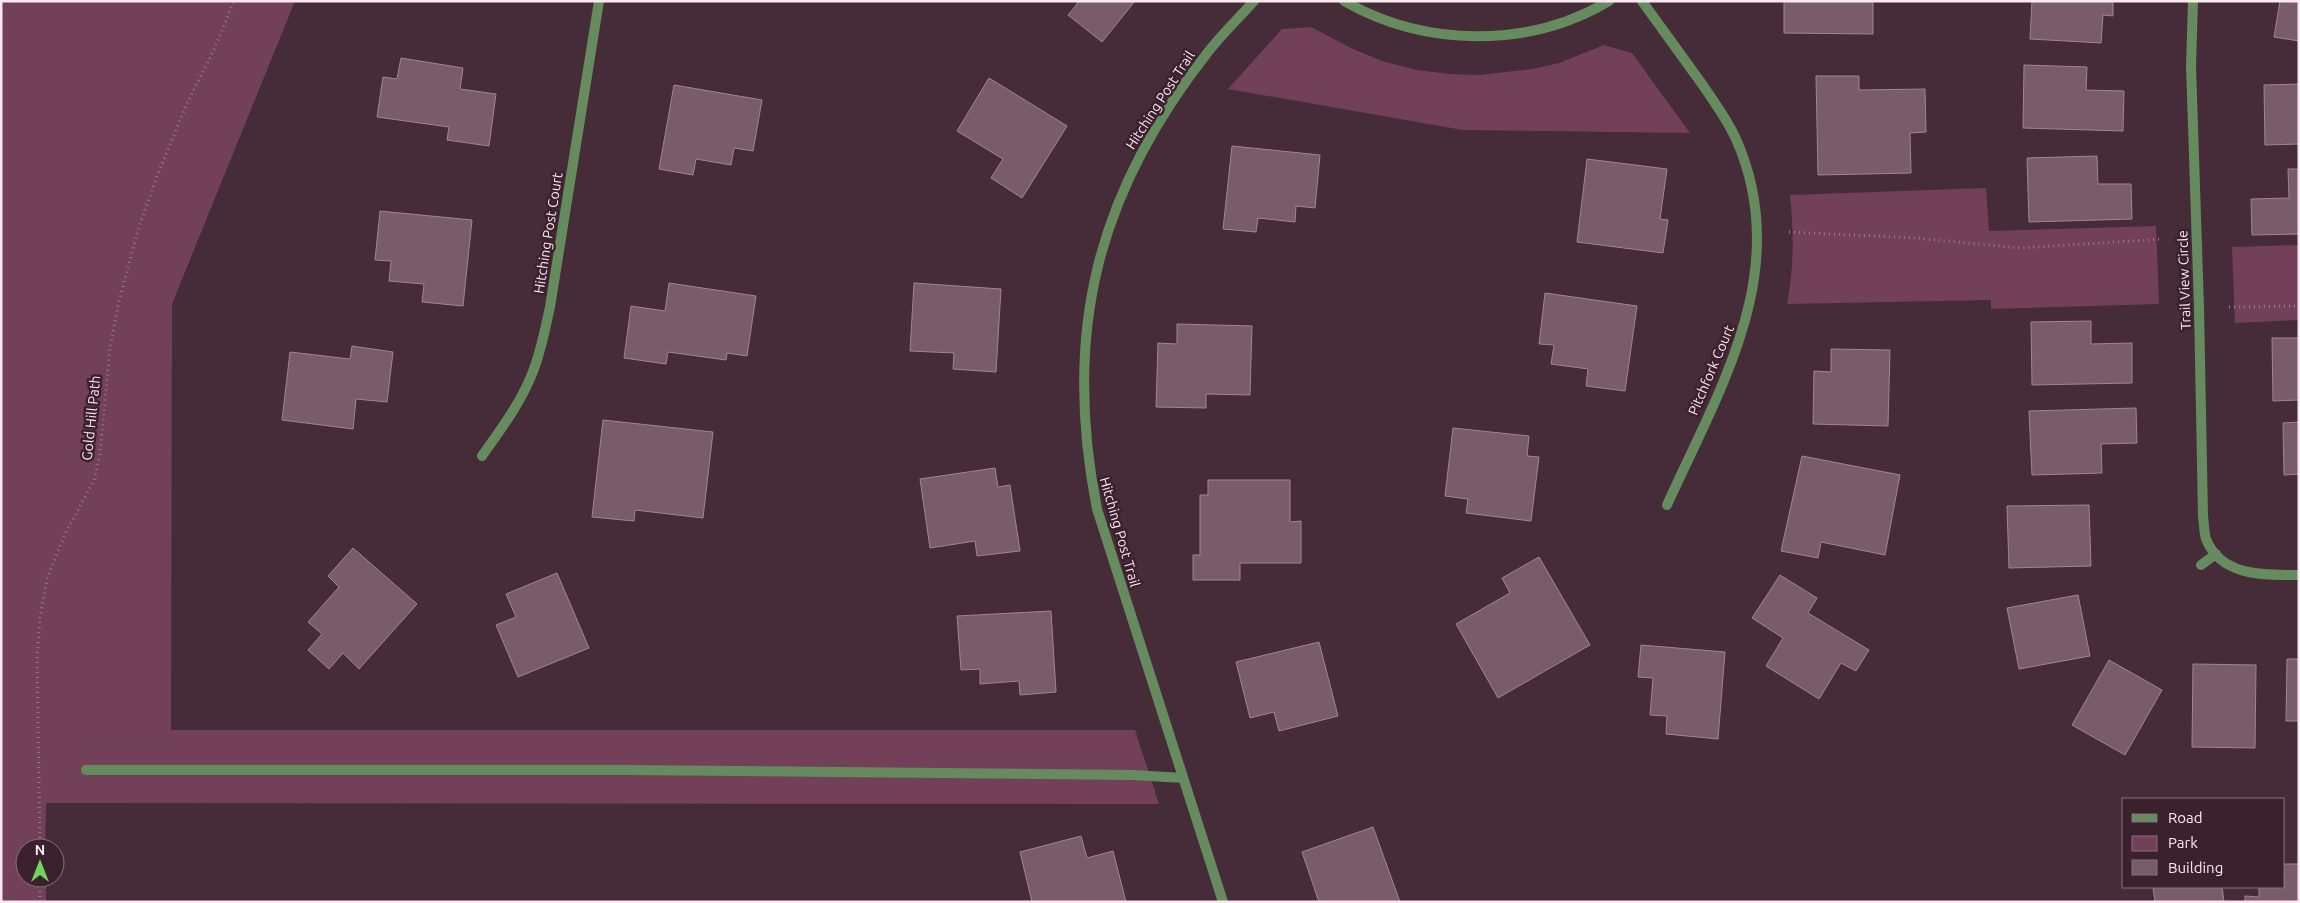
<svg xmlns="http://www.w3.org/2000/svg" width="2300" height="903" font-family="Ubuntu,sans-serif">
<rect width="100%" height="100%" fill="#462b38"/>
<path fill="#734059" d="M1 1H295L172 304 171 730H1135L1159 804 46 803 45 848H25V878H46V902H1Z
M1311 27 1353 49 1382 61 1417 70 1449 74 1479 75 1533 69 1559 63 1604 45 1632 53 1690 133 1463 130 1228 89 1282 29Z
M1986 188 1989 231 2156 226 2159 304 1991 309V300L1787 304C1794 268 1794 232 1790 195Z
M2299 245V320L2235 323 2232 247Z"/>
<path fill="#795b69" stroke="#a48493" d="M1075 1H1135L1102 42 1068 15 1078 3Z
M1784 1H1873V34L1784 33Z
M2032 1H2113V16L2103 15 2101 43 2030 39Z
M2280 1H2299V41L2274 37Z
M401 58 463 68 460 89 496 94 489 146 447 140 449 127 377 117 383 77 397 79Z
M2024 65 2087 67 2086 90 2124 91 2123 131 2023 128Z
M1816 76H1859V90L1925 89 1926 132 1910 133 1911 173 1818 175Z
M989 78 1067 126 1022 198 991 178 1003 159 957 131Z
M2299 84V144L2265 145 2264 85Z
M674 85 762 100 753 151 734 148 731 165 696 159 693 175 659 169Z
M1232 146 1320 155 1315 208 1296 206 1295 222 1258 218 1256 232 1223 229Z
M2097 156 2098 184H2131L2132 219 2029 222 2027 158Z
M1587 159 1667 169 1660 219 1668 220 1663 253 1577 242Z
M2288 169H2299V234L2252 235 2251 199 2289 198Z
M380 211 472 220 463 306 422 302 424 284 389 281 391 261 375 260Z
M669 283 756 296 747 356 727 353 726 360 668 352 666 364 624 358 631 306 665 311Z
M914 283 1001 289 996 372 953 369 954 353 910 351Z
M1545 293 1637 306 1625 391 1586 386 1588 369 1551 364 1554 345 1539 344Z
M2091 321V344L2132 343V383L2032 385 2031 322Z
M1177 324 1252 326 1250 395 1206 394V408L1156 407 1158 343 1177 344Z
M2272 338H2299V400L2273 401Z
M352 346 393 352 387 402 356 399 353 429 282 420 290 352 350 359Z
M1831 349 1890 350 1888 426 1813 424 1814 371 1831 372Z
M2136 408 2137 443 2101 444 2102 473 2032 475 2029 411Z
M603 420 713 432 703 518 635 510 634 521 592 517Z
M2299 422V474L2284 475 2283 423Z
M1453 428 1529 436 1527 456 1539 457 1531 521 1466 513 1468 499 1445 496Z
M1802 456 1900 475 1885 555 1821 542 1818 558 1781 551Z
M995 468 998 487 1010 485 1020 551 977 556 975 541 930 548 920 479Z
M1208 480H1290V522L1301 521V563H1240V580H1193V555H1200V495H1208Z
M2089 505 2091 566 2009 568 2007 506Z
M353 548 417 604 359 669 343 653 329 669 308 650 322 634 308 622 339 587 328 576Z
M1539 557 1590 645 1498 698 1456 624 1510 593 1502 578Z
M557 573 589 648 518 677 496 625 516 617 506 594Z
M1780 575 1817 598 1808 613 1869 650 1856 671 1841 663 1819 699 1766 666 1783 638 1752 618Z
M2078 595 2090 656 2019 669 2007 608Z
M1051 611 1056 692 1020 695 1019 681 980 684V669L961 670 957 616Z
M1319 642 1338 716 1279 731 1274 712 1250 718 1236 662Z
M1641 645 1725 652 1718 739 1666 734 1667 716 1650 715 1653 678 1638 677Z
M2287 659H2299V721H2286Z
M2109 660 2162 690 2125 755 2072 725Z
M2193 664 2256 665 2255 748 2192 747Z
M1373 827 1400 902H1319L1302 852Z
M1081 836 1087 858 1113 851 1126 902H1032L1020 852Z
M2284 864H2299V902H2245V896L2259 897V887H2284Z
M2153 887H2222L2224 902H2155Z"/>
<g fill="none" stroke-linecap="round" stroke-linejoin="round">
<path stroke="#917a85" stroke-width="3" stroke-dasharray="1 4" stroke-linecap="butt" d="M1789 232 1915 238 2020 248 2163 239
M2229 307 2299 306
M40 848 37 660 40 617 47 579 65 534 94 480 100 454 110 348 119 301 138 230 157 176 188 101 213 52 234 1
M40 902V878"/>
<path stroke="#658b5e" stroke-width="10" d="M86 770H630L1133 775 1183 778"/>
<path stroke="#658b5e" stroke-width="10" d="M1344 1C1424 47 1529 49 1609 1
M1642 1C1662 29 1682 56 1702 84 1714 102 1727 119 1736 139 1794 269 1720 388 1667 505
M2193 1 2191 66 2199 307 2203 516C2204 523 2204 533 2206 539 2221 577 2265 575 2299 575
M482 456C501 429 520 404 532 374 541 352 545 329 550 307L599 1
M2201 565 2216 554
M1223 902 1097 509C1062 332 1097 193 1208 52 1222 34 1239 18 1254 1"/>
</g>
<g text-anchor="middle" stroke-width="5" stroke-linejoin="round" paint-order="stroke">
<g font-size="14" fill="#fbe9f1" stroke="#3b212e">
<text transform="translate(1160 100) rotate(-57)" y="5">Hitching Post Trail</text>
<text transform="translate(548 233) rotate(-81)" y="5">Hitching Post Court</text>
<text transform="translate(2184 280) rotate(-92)" y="5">Trail View Circle</text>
<text transform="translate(1711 370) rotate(-67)" y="5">Pitchfork Court</text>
<text transform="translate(91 418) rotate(-84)" y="5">Gold Hill Path</text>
<text transform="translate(1120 532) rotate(74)" y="5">Hitching Post Trail</text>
</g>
</g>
<rect width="2300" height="903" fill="none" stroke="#fbe9f1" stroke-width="5"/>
<rect x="2122" y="798" width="162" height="90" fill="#3b212e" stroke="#88717c"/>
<rect x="2132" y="814" width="25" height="8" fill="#658b5e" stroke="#88717c"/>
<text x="2168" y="823" font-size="15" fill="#fbe9f1">Road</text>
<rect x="2132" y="836" width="25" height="15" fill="#734059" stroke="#88717c"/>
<text x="2168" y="848" font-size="15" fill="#fbe9f1">Park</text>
<rect x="2132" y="860" width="25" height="15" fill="#795b69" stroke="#88717c"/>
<text x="2168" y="873" font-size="15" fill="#fbe9f1">Building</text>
<g transform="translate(40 863)"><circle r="24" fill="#3b212e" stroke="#88717c"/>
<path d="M0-4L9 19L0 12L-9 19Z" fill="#70d35f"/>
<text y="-8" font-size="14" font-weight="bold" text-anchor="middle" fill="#fbe9f1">N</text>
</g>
</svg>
